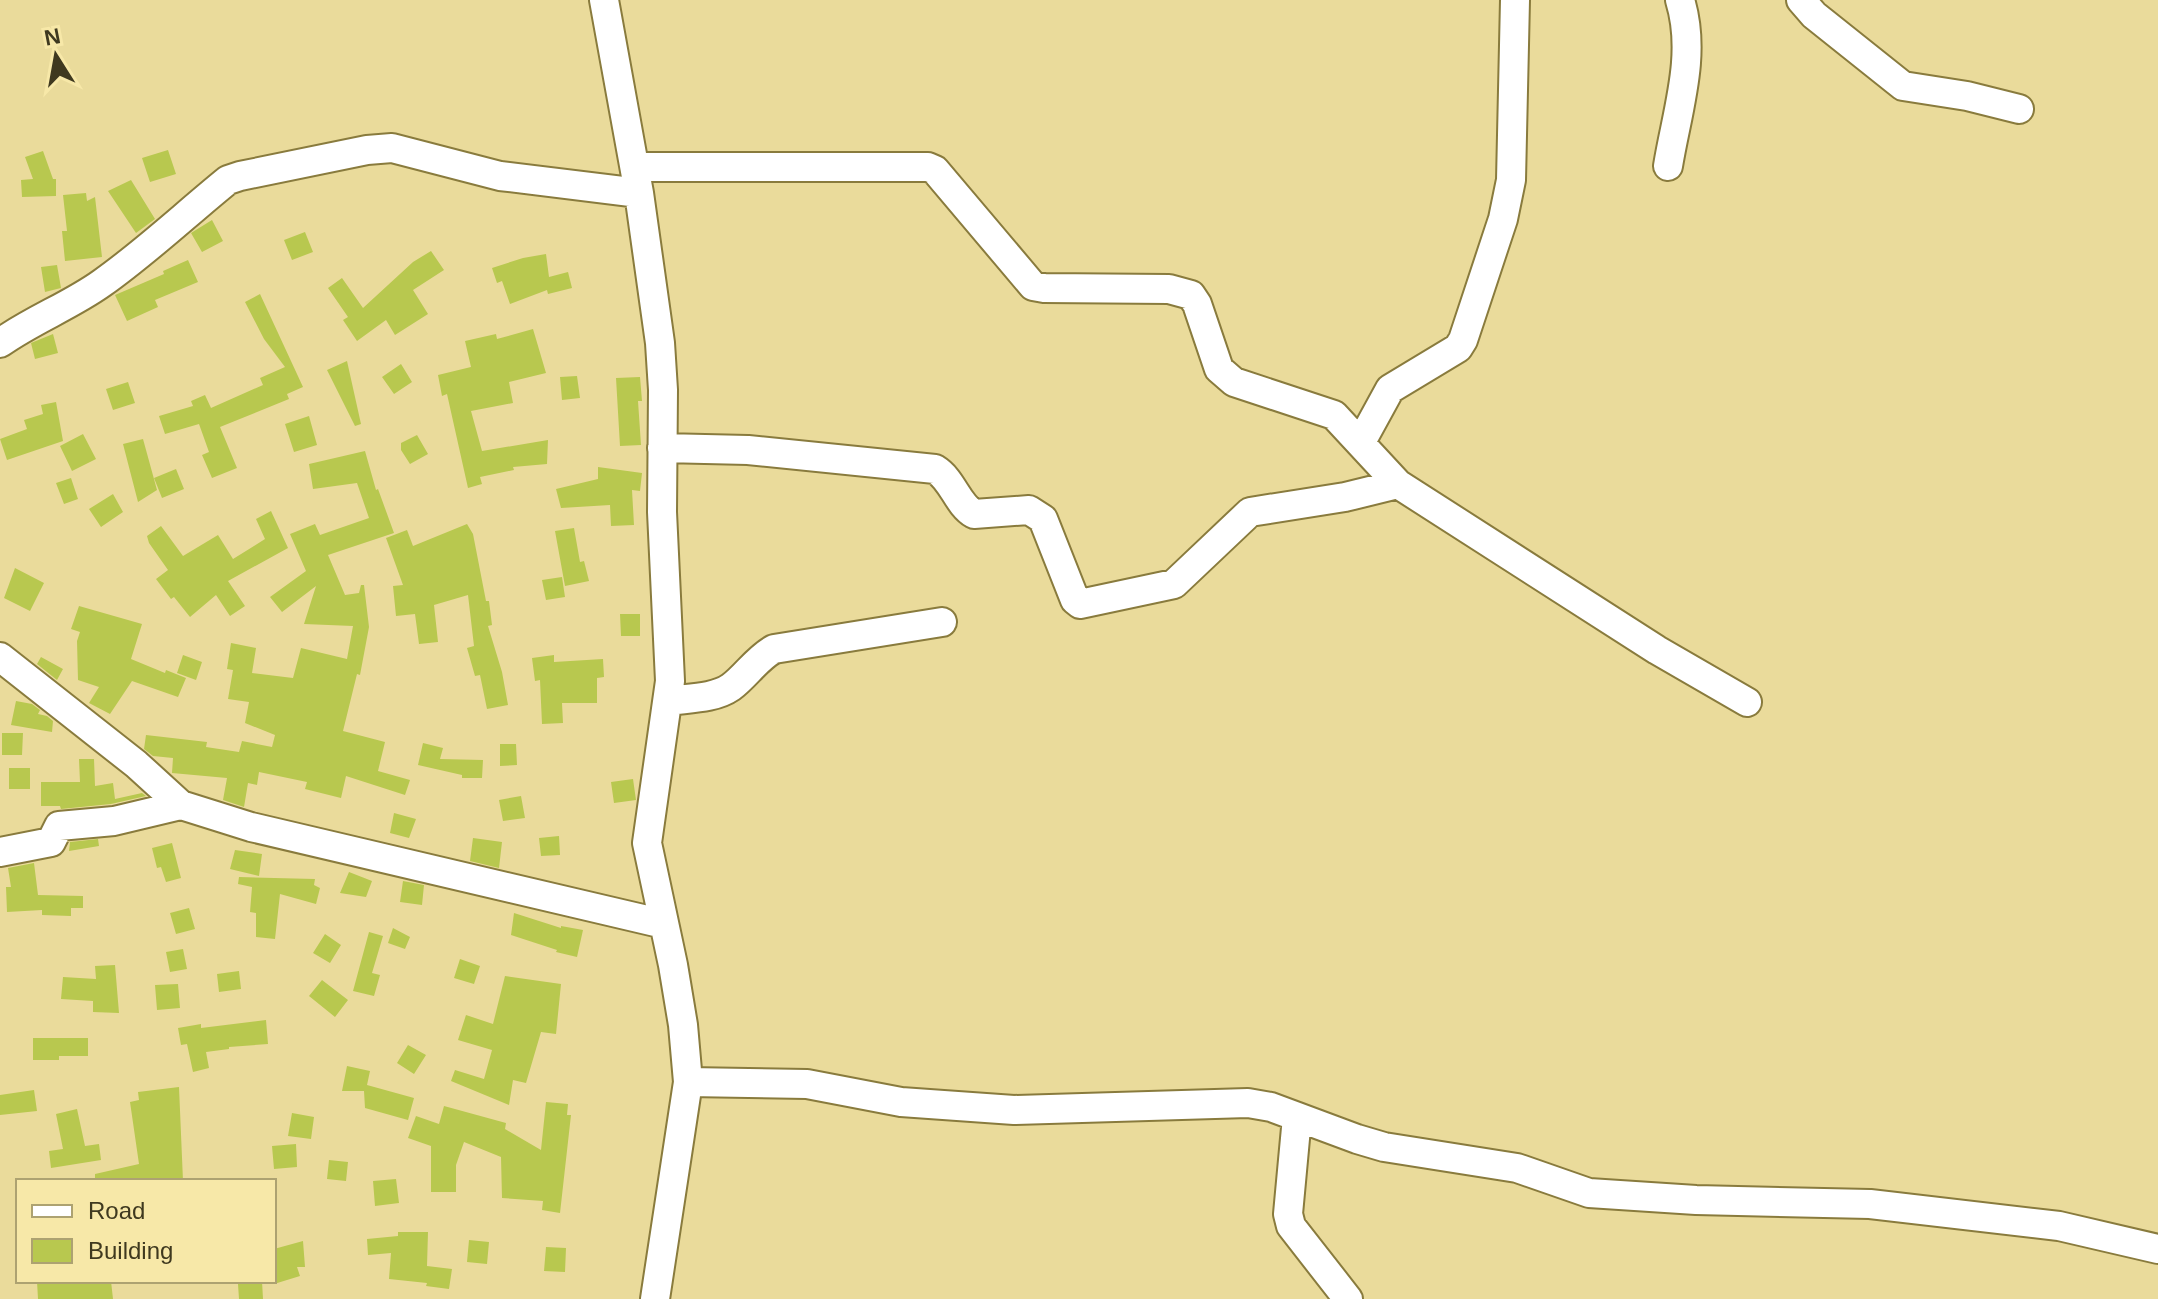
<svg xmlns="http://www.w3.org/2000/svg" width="2158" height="1299" font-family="Helvetica,sans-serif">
<rect width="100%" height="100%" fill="#eadb9b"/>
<path fill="#b8c84f" d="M168 150 176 174 150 182 142 158Z
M43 151 53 179H56V196L22 197 21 180 33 179 25 157Z
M131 180 155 219 136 233 108 191Z
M86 193 87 201 95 197 102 257 65 261 62 231H67L63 195Z
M212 220 223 241 202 252 191 233Z
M305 232 313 252 292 260 284 240Z
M431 251 444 270 413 290 428 314 395 335 386 320 357 341 343 320 348 317 328 288 342 278 363 308 413 262Z
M546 254 549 277 568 272 572 288 548 294 547 290 510 304 502 281 497 283 492 268 523 258Z
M188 260 198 282 155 300 158 307 127 321 115 295 164 274 163 271Z
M57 265 61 288 45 292 41 267Z
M260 294 303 387 287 394 289 399 220 427 237 468 212 478 202 455 209 452 199 424 165 434 159 416 193 406 191 401 205 395 211 408 263 385 260 378 285 367 264 339 245 302Z
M533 329 546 373 509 382 513 403 471 411 482 451 548 440 547 464 513 467 514 470 480 477 482 484 468 488 447 394 442 396 438 375 471 367 465 341 496 334 497 339Z
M53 334 58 353 35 359 31 343Z
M347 361 361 424 355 426 327 370Z
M401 364 412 382 394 394 382 377Z
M577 376 580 398 562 400 560 377Z
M640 377 642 401H638L641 445 620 446 616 378Z
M128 382 135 403 113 410 106 389Z
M56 402 63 441 7 460 0 439 27 429 24 420 43 414 41 405Z
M309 416 317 445 294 452 285 424Z
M83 434 96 459 72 471 60 446Z
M417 435 428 454 410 464 401 450V443Z
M143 439 157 490 138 502 123 444Z
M365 451 376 490 378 489 394 533 328 555 345 595 359 593 361 585H364L369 627 360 675 357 674 343 731 385 742 378 771 410 780 405 795 346 776 341 798 305 789 307 782 259 772 257 785 248 783 244 807 223 800 227 778 172 773 173 758 153 756 144 749 146 735 207 742 206 747 239 752 242 741 272 747 275 735 245 723 249 702 228 699 233 670 227 669 231 643 256 648 252 673 293 678 301 648 347 659 353 626 304 624 316 586 282 612 270 597 306 571 290 534 315 524 320 535 369 518 357 483 313 489 309 464Z
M598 467 642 473 640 491 632 490 634 525 611 526 610 505 561 508 556 489 598 479Z
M176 469 184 489 162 498 154 478Z
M71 478 78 499 64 504 56 483Z
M113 494 123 512 101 527 89 509Z
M271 511 288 548 228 581 245 606 230 616 216 595 190 617 174 597 171 599 156 579 168 570 149 543 147 536 161 526 183 556 218 535 233 559 265 539 256 519Z
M467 524 473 534 486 601H489L492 625 488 626 502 672 508 705 487 709 480 675 475 676 467 648 474 646 468 595 434 605 438 642 419 644 415 614 396 616 393 586 403 585 386 538 407 530 413 546Z
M574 528 580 562 584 561 589 581 565 586 555 531Z
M15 568 44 583 30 611 4 598Z
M562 577 565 597 546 600 542 580Z
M79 606 142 624 131 659 165 673 166 670 186 678 178 697 132 681 110 714 89 703 99 687 78 680 77 641 80 632 71 629Z
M620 614H640V636H621Z
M183 655 202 662 196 680 177 673Z
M554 655V662L603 659 604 677 597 678V703H562L563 723 542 724 540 680 535 681 532 658Z
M41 657 63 669 57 680 37 664Z
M16 701 32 704 40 710 38 714 47 716 53 721 52 732 11 725Z
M2 733H23L22 755H2Z
M423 743 443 748 440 759 483 760 482 778H462V775L418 765Z
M500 744H516L517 765 500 766Z
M79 759H94L95 786 113 783 115 799 142 793 146 796 111 804 61 809 60 806H41V782H80Z
M9 768H30V789H9Z
M633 779 636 800 614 803 611 782Z
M521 796 525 818 503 821 499 800Z
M394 813 416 819 409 838 390 833Z
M559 836 560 855 541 856 539 838Z
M473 838 502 842 499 868 470 861Z
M98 839 99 846 69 851 70 842Z
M172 843 181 878 166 882 161 867 157 868 152 848Z
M235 850 262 854 259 876 230 869Z
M34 863 38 895 83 896V908H71V916L42 915V910L7 912 6 887H11L8 868Z
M349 872 372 881 366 897 340 893Z
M239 877 315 879 314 885 320 888 316 904 280 894 275 939 256 937V913L250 912 252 887 238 884Z
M403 881 424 885 422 905 400 902Z
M189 908 195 929 176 934 170 913Z
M514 913 561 928V926L583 930 577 957 556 952 557 950 511 935Z
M393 928 410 937 405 949 388 943Z
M369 932 383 936 372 973 380 975 374 996 353 991Z
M325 934 341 945 330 963 313 953Z
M183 949 187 969 170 972 166 952Z
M460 959 480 966 474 984 454 978Z
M115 965 119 1013 93 1012V1001L61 999 63 977 96 979 95 966Z
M239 971 241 989 219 992 217 974Z
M505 976 561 984 556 1034 541 1032 526 1083 513 1080 509 1105 451 1081 455 1070 484 1079 492 1050 458 1040 466 1015 493 1024Z
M322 980 348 1000 335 1017 309 996Z
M178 984 180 1008 157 1010 155 985Z
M266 1020 268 1044 229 1047V1049L206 1052 209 1068 193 1072 187 1044 181 1045 178 1028 201 1024V1028Z
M33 1038H88V1056H59V1060H33Z
M408 1045 426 1055 414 1074 397 1063Z
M347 1066 370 1071 367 1085 414 1098 408 1120 365 1108 364 1091H342Z
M179 1087 183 1181H95V1174L139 1164 130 1102 139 1100 138 1092Z
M34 1090 37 1111 0 1115V1095Z
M546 1102 568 1104 567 1115H571L560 1213 542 1210 543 1201 502 1198 501 1157 464 1142 456 1165V1192H431V1146L408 1138 416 1116 439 1124 444 1106 506 1123 505 1129 541 1150Z
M77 1109 85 1146 99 1144 101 1160 51 1168 49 1151 63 1149 56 1114Z
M292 1113 314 1117 311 1139 288 1136Z
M296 1144 297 1167 274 1169 272 1146Z
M329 1160 348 1162 346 1181 327 1179Z
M396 1179 399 1203 375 1206 373 1181Z
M398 1232H428L427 1266 452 1269 449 1289 426 1286 427 1283 389 1279 391 1253 368 1255 367 1239 398 1236Z
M469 1240 489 1242 487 1264 467 1262Z
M303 1241 305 1267H297L300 1276 274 1284V1249Z
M546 1247 566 1248 565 1272 544 1271Z
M37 1281H111L113 1299H38Z
M262 1281 263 1299H239L238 1284Z"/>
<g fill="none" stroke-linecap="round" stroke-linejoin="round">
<g stroke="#897b3d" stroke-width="32">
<path id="minor" d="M604 0 639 193 660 343 663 390 662 512 670 681 647 843 673 965 683 1025 688 1082 655 1299
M1801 0 1814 15 1903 86 1967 96 2019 109
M1668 166C1677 111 1697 55 1680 0
M635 167H928L935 170 1033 286 1044 288 1169 289 1191 295 1197 304 1219 369 1234 382 1334 415 1398 484 1657 650 1747 702
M0 343C32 320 70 306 102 283 146 252 186 214 228 180L240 176 367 150 392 148 500 176 639 193
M1361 442 1390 389 1458 348 1463 340 1503 219 1511 180 1515 0
M662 448 748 450 935 469C953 480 957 504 974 514L1029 510 1043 519 1075 600 1080 604 1174 584 1250 512 1345 497 1398 484
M0 657 136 764 181 805 251 827 664 924
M668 701C687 698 714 699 731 687 746 676 757 658 774 649L942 622
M0 852 51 842 59 826 114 821 181 805
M688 1082 807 1084 901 1102 1014 1110 1248 1103 1271 1107 1357 1139 1384 1147 1517 1168 1589 1193 1696 1200 1870 1204 2059 1226 2158 1249
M1297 1117 1288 1214 1291 1226 1348 1299"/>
</g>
<use href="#minor" stroke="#fff" stroke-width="28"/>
</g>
<rect x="16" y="1179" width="260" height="104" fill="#f7e8a8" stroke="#ada271" stroke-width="2"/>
<rect x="32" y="1205" width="40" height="12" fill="#ffffff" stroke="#ada271" stroke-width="2"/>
<text x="88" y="1219" font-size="24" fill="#3f391f">Road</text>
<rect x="32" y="1239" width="40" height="24" fill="#b8c84f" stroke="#ada271" stroke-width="2"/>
<text x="88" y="1259" font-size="24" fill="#3f391f">Building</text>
<g transform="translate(56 56) rotate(349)" stroke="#f7e8a8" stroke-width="6" paint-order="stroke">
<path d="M0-6L14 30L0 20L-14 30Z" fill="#3f391f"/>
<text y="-12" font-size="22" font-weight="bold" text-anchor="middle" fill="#3f391f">N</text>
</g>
</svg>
